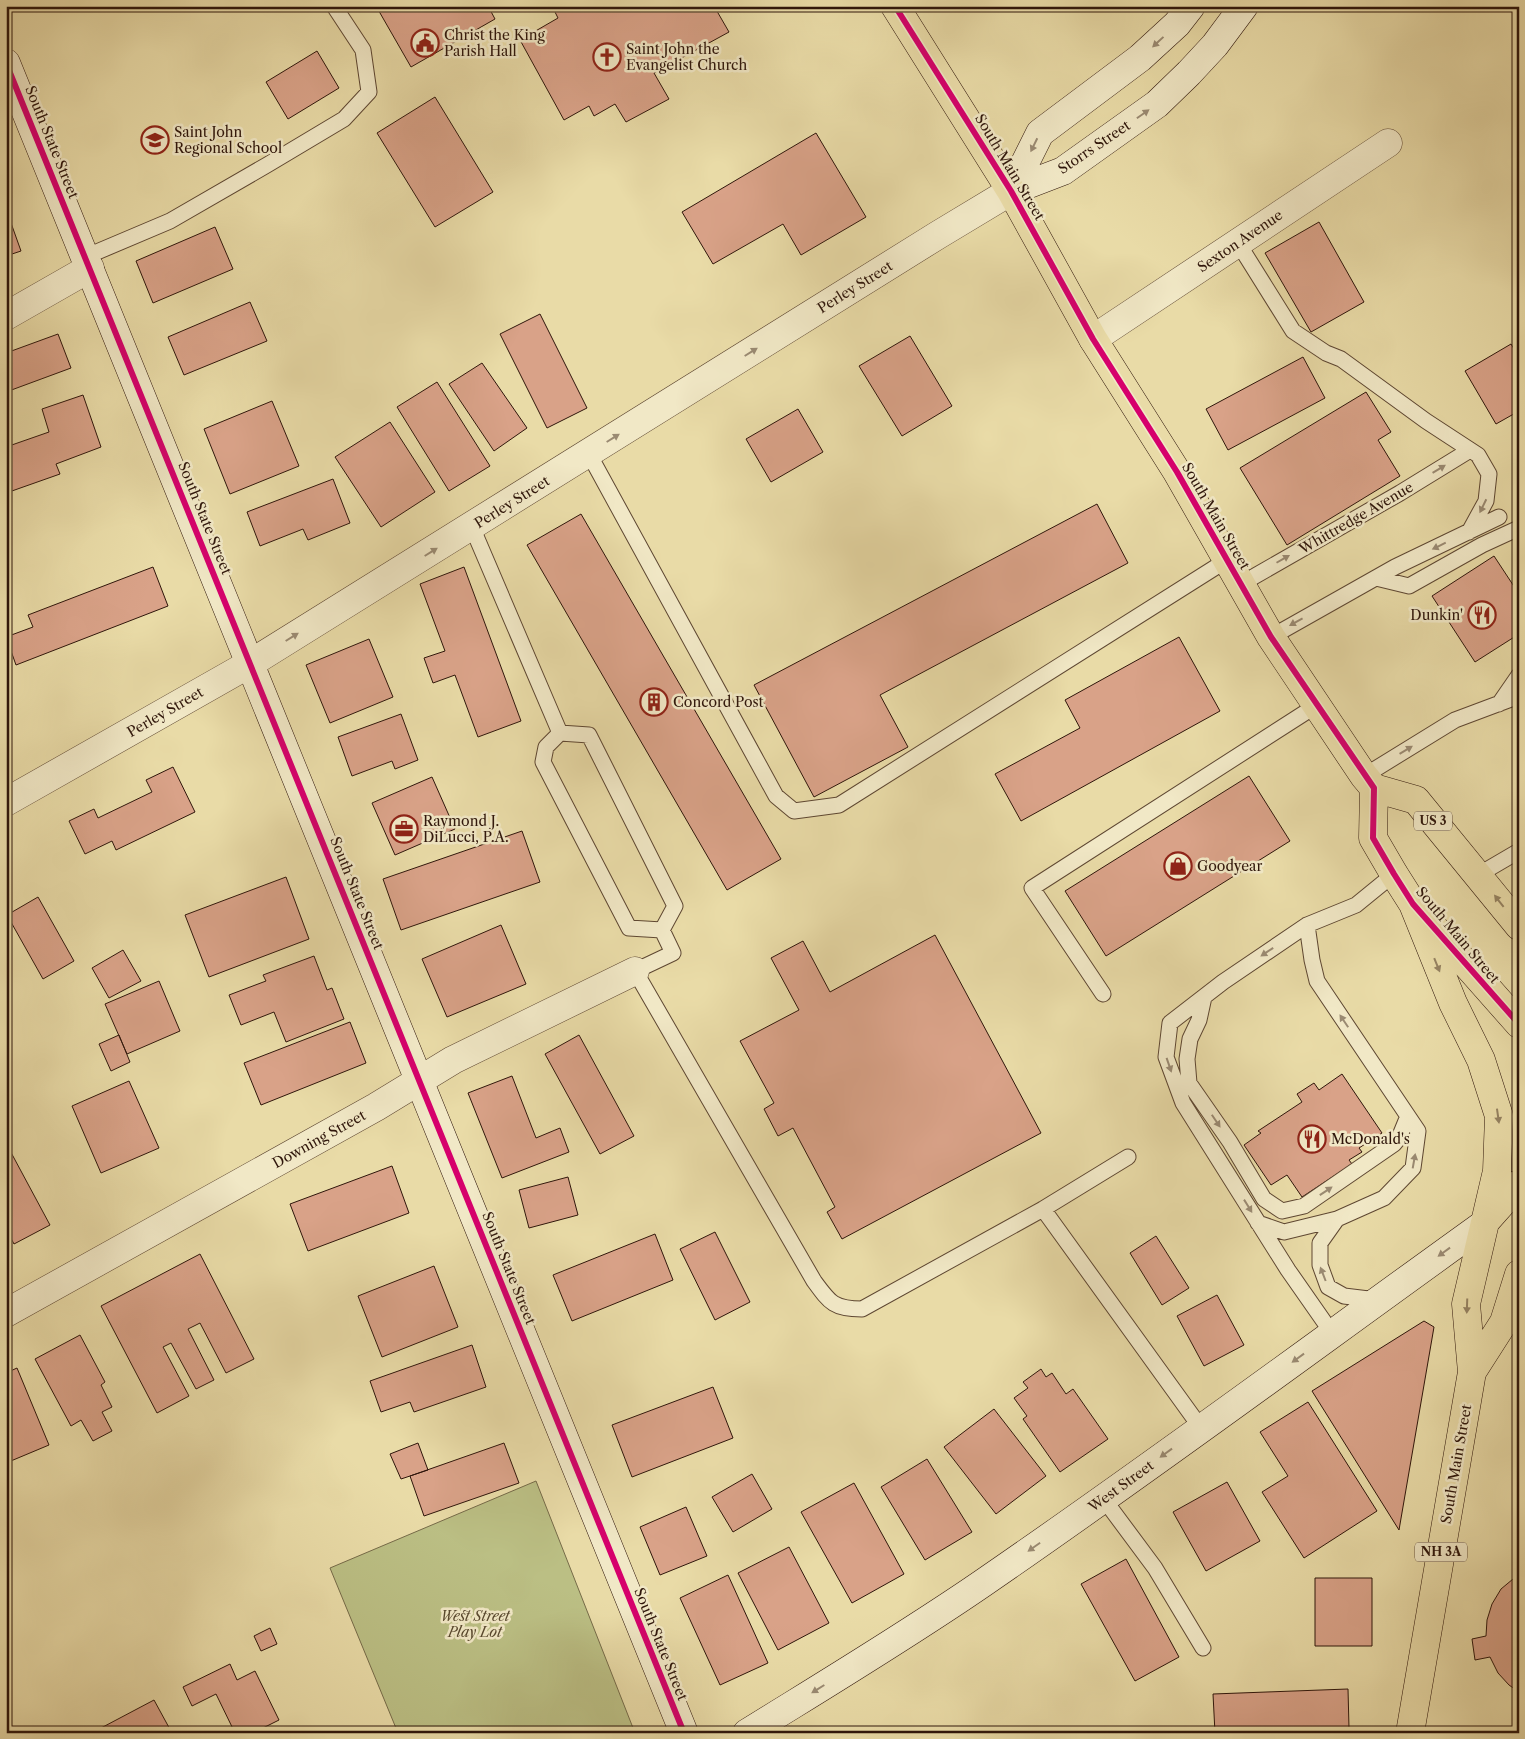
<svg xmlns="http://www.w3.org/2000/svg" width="1525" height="1739" font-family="'Libre Caslon Text',serif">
<rect width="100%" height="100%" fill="#e9dba7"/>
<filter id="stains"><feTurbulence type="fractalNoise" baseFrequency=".004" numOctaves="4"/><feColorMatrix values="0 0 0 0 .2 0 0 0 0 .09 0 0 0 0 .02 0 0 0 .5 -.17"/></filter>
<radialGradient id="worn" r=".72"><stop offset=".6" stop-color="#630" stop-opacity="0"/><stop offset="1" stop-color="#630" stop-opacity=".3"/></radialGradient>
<path fill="#bbbf84" stroke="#756a48" d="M536 1481 635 1733H398L330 1568Z"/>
<path fill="#d9a288" stroke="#2f160b" d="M376 6H488L495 19 411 67Z
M552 6H714L729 32 654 73 669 99 626 122 615 104 594 116 589 106 564 120 520 40 558 18Z
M317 51 339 88 288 119 266 82Z
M435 97 493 192 435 227 377 133Z
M816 133 866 217 801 255 783 224 713 264 682 212Z
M6 209 21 251 6 256Z
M1319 222 1364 302 1311 332 1265 253Z
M215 227 233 269 153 303 136 261Z
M250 302 267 341 184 375 168 337Z
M540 314 587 408 547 428 500 334Z
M58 334 71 368 6 392V353Z
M910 336 952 406 902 436 859 366Z
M1511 344 1519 357V411L1496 424 1465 371Z
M1303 357 1325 398 1228 450 1206 409Z
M482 363 527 428 494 451 449 384Z
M437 382 490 466 449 491 397 407Z
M1366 392 1391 432 1378 440 1400 476 1287 545 1240 468Z
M83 395 101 447 56 464 60 474 9 492 6 484V447L49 432 42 409Z
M272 401 299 466 230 494 204 429Z
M798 409 823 452 771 482 746 439Z
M390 422 435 492 381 527 335 457Z
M333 479 350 523 308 540 303 529 260 546 247 512Z
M1097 504 1128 563 880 695 908 747 814 797 754 685Z
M581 514 781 859 727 890 527 545Z
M1494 556 1519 594V634L1475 662 1432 596Z
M153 567 168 606 16 665 6 637 33 627 28 615Z
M464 567 521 721 478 737 455 675 433 683 424 658 445 651 420 584Z
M1179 637 1220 711 1021 821 995 774 1080 728 1065 700Z
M369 639 393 697 330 723 306 665Z
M401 714 418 760 395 769 392 761 352 776 338 737Z
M173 767 195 812 116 850 112 841 85 854 69 821 94 809 98 818 152 792 146 780Z
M1249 776 1290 841 1106 956 1065 891Z
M432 777 455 829 395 855 372 803Z
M522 831 540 882 401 930 383 879Z
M286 877 309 939 209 977 185 915Z
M38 897 74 961 43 979 7 915Z
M501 925 526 984 447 1017 422 959Z
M935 935 1041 1133 842 1239 827 1212 835 1207 793 1128 778 1136 764 1109 774 1103 740 1041 799 1010 771 958 803 941 830 992Z
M123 950 141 981 109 998 92 968Z
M314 956 327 990 332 988 344 1019 286 1042 274 1012 241 1025 229 995 266 981 263 975Z
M159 981 180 1031 127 1054 105 1004Z
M350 1022 366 1063 261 1105 244 1063Z
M119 1035 130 1062 111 1071 99 1044Z
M579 1035 634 1136 600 1154 545 1054Z
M1342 1074 1382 1133 1359 1148 1362 1152 1349 1160 1352 1164 1302 1197 1287 1175 1271 1185 1244 1145 1261 1133 1258 1131 1302 1102 1297 1094 1314 1083 1319 1090Z
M512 1076 536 1138 560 1128 569 1152 502 1178 468 1093Z
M129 1081 159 1148 101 1173 72 1106Z
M7 1145 50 1225 14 1244 6 1229Z
M392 1166 409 1213 308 1251 290 1204Z
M568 1177 578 1215 529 1228 519 1190Z
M715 1232 750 1302 715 1320 680 1249Z
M655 1234 673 1280 572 1321 553 1275Z
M1156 1236 1189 1288 1162 1305 1130 1253Z
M200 1254 254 1359 226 1373 200 1323 188 1329 214 1380 196 1389 171 1343 163 1347 189 1396 157 1413 101 1306Z
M434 1266 458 1327 382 1357 358 1296Z
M1217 1295 1244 1345 1204 1366 1177 1316Z
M1424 1321 1434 1327 1399 1530 1312 1391Z
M80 1335 105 1382 101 1385 112 1407 102 1412 112 1431 93 1441 81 1420 71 1426 35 1359Z
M472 1345 486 1387 414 1412 410 1402 381 1412 370 1381Z
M17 1368 49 1445 6 1463V1373Z
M1041 1369 1046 1377 1052 1373 1066 1394 1073 1389 1108 1439 1060 1472 1023 1419 1027 1416 1014 1398 1028 1388 1023 1382Z
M713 1387 733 1438 632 1477 612 1425Z
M1308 1402 1377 1511 1304 1558 1262 1492 1288 1476 1260 1432Z
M994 1409 1046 1476 996 1514 944 1447Z
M418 1443 428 1470 401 1479 390 1454Z
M504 1443 519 1483 424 1516 410 1476Z
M927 1459 972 1532 925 1560 881 1487Z
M752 1474 772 1509 733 1532 712 1497Z
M1227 1482 1260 1541 1206 1571 1173 1512Z
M854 1483 904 1574 852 1603 801 1512Z
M686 1507 707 1556 660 1575 640 1527Z
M789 1547 829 1623 778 1650 738 1573Z
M1126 1559 1179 1657 1135 1681 1081 1584Z
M1519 1574V1692L1509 1685 1498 1673 1490 1657 1475 1660 1472 1639 1486 1636 1487 1620 1492 1604 1501 1589Z
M728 1575 768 1663 720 1685 680 1598Z
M1315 1578H1372V1646H1315Z
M270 1628 277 1644 261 1651 254 1636Z
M230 1664 237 1680 255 1671 279 1720 253 1733H235L216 1694 192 1706 183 1687Z
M1348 1689 1349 1728 1278 1731V1733H1215L1213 1694Z
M154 1700 172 1733H103L101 1728Z"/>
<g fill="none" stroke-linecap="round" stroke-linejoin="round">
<g stroke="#5e4732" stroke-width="17">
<path id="lane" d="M1238 243 1293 331 1326 353 1341 359 1426 421 1478 455 1489 474 1486 501 1469 532
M85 257 170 221 267 165 344 119 369 92 363 50 334 6
M589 454 776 796 794 811 839 805 1227 560
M472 527 560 733
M1376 578 1409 586 1482 545 1519 528
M1241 584 1400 493 1470 450
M1271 637 1395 567 1499 517
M1499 704 1519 675
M560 733 589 735 675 906 662 930 629 928 543 762 546 747Z
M1364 776 1455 720 1519 696
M1478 875 1519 851
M1307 925 1312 960 1317 981 1418 1131 1413 1168 1384 1198 1337 1219 1320 1243V1265L1328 1287 1344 1296 1377 1300
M662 930 673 953 635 971 814 1281C830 1303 834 1309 862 1309L1043 1209 1128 1157
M1103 994 1032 888 1317 705
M1204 997 1199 1020 1190 1039 1187 1059 1189 1083 1230 1142 1264 1199 1282 1211 1304 1206 1394 1144 1399 1138 1408 1116
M1043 1209 1201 1428
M1258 1223 1284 1232 1337 1219
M1332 1333 1288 1270 1183 1103 1166 1057 1170 1023 1223 982 1307 925 1356 905 1394 874
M1103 1498 1155 1568 1203 1648"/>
</g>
<g stroke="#5e4732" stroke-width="29">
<path id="street" d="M6 316 90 268
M1093 339 1388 143
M6 802 251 663 938 235 1011 191
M6 1313 376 1107 453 1060 635 971"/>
</g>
<g stroke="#2f160b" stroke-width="29">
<path id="secondary" d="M6 63 684 1733
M1011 191 1063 171 1157 104 1189 73 1215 45 1244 6
M1011 191 1040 133 1140 58 1177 24 1191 6
M747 1733C826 1684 906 1636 983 1583 1152 1467 1317 1344 1484 1224"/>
</g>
<g stroke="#2f160b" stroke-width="29">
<path id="primary" d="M895 6 1011 191 1093 339 1177 472 1271 637 1364 776 1374 788 1416 800 1519 926
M1374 788 1373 838 1394 874 1413 904 1519 1024
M1486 1221 1519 1184
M1472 1372 1504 1322 1519 1274
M1410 1733 1472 1372 1466 1304 1497 1171 1499 1116 1481 1060 1453 1003 1413 904"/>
</g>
<use href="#lane" stroke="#f1e8c6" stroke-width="15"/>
<use href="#street" stroke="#f1e8c6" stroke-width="28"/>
<use href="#secondary" stroke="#f1e8c6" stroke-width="28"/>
<use href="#primary" stroke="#e9dba7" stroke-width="28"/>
<g stroke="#f1e8c6" stroke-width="9">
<path id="cycleway" d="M895 6 1011 191 1093 339 1177 472 1271 637 1374 788 1373 838 1394 874 1413 904 1519 1024
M6 63 684 1733"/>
</g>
<use href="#cycleway" stroke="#d6006c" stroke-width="6"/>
</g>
<defs><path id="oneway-solid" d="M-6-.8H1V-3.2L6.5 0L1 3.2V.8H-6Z" transform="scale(1.25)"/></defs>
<g fill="#9a8a72">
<use href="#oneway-solid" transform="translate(1158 42) rotate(137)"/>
<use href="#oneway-solid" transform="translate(1143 114) rotate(-35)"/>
<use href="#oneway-solid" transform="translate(1034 145) rotate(116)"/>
<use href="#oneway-solid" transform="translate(751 352) rotate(-32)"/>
<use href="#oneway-solid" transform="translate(613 438) rotate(-32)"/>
<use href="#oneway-solid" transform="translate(1439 469) rotate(-31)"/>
<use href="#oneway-solid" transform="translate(1483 506) rotate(116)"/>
<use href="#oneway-solid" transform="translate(1439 546) rotate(154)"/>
<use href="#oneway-solid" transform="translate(431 552) rotate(-32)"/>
<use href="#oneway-solid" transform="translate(1283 559) rotate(-30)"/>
<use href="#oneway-solid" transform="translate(1296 622) rotate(151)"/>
<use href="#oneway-solid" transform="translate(292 637) rotate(-32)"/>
<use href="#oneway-solid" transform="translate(1406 750) rotate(-31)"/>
<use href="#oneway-solid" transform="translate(1267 952) rotate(146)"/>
<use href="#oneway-solid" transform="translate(1344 1021) rotate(-124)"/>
<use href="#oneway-solid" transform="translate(1169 1065) rotate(71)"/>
<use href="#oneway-solid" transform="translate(1216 1121) rotate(56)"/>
<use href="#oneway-solid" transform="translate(1414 1161) rotate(-80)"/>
<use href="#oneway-solid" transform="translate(1326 1191) rotate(-34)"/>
<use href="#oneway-solid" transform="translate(1248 1206) rotate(58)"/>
<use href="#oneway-solid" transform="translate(1444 1252) rotate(144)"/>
<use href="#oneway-solid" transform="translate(1323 1274) rotate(-111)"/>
<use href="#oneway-solid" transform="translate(1298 1358) rotate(144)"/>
<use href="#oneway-solid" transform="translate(1166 1453) rotate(144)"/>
<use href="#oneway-solid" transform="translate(1034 1547) rotate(145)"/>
<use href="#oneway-solid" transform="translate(818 1689) rotate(148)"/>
</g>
<g fill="#958261">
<use href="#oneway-solid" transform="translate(1499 901) rotate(-128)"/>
<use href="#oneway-solid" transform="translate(1437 965) rotate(68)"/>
<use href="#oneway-solid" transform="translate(1498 1116) rotate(82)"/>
<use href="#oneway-solid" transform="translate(1467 1306) rotate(92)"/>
</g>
<defs>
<g id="civic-ring" transform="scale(1.4375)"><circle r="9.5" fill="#f1e8c6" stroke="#8f2418" stroke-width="1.5"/><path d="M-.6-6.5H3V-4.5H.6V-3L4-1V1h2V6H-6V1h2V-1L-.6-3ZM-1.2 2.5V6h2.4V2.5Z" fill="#8f2418"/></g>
<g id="church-ring" transform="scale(1.4375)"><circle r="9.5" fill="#f1e8c6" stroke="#8f2418" stroke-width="1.5"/><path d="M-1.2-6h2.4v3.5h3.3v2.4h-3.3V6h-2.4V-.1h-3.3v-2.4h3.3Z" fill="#8f2418"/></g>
<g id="school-ring" transform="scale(1.4375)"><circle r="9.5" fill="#f1e8c6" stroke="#8f2418" stroke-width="1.5"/><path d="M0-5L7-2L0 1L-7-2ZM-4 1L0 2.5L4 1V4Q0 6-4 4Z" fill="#8f2418"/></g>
<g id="restaurant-ring" transform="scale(1.4375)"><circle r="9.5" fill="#f1e8c6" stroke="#8f2418" stroke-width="1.5"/><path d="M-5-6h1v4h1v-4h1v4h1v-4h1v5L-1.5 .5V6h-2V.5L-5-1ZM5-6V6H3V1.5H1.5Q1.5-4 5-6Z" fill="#8f2418"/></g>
<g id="building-ring" transform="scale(1.4375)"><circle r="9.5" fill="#f1e8c6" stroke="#8f2418" stroke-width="1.5"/><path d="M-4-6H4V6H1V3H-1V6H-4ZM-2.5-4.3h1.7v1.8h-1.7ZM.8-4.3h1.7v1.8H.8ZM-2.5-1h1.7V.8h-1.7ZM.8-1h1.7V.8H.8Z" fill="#8f2418"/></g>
<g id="office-ring" transform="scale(1.4375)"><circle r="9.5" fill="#f1e8c6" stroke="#8f2418" stroke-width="1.5"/><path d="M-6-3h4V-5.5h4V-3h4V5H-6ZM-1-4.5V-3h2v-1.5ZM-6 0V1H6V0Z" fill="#8f2418"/></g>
<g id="shop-ring" transform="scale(1.4375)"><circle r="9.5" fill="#f1e8c6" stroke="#8f2418" stroke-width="1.5"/><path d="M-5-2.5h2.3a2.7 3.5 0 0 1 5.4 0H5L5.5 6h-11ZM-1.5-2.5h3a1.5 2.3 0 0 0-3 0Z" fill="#8f2418"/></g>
</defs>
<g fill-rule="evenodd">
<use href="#civic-ring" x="425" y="43"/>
<use href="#church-ring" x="607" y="57"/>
<use href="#school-ring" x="155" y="140"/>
<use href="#restaurant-ring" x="1482" y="615"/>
<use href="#building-ring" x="654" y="702"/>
<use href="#office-ring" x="404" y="829"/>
<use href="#shop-ring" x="1178" y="866"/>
<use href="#restaurant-ring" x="1312" y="1139"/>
</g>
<g text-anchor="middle" stroke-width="5" stroke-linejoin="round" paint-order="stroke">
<g fill="#f1e8c6" stroke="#695543" stroke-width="1">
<rect x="1414" y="811.5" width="38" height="19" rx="4"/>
<rect x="1415" y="1542.5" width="52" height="19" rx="4"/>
</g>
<g font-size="12" font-weight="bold" fill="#2f160b">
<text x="1433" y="825">US 3</text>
<text x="1441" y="1556">NH 3A</text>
</g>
<g font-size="14" fill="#2f160b" stroke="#f1e8c6" text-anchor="start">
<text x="444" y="40">Christ the King<tspan x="444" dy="16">Parish Hall</tspan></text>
<text x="626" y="54">Saint John the<tspan x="626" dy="16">Evangelist Church</tspan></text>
<text x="174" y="137">Saint John<tspan x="174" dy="16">Regional School</tspan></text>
<text x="1463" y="620" text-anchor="end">Dunkin'</text>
<text x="673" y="707">Concord Post</text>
<text x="423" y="826">Raymond J.<tspan x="423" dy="16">DiLucci, P.A.</tspan></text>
<text x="1197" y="871">Goodyear</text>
<text x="1331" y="1144">McDonald's</text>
</g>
<g font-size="14" fill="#2f160b" stroke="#f1e8c6">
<text transform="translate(52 142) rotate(68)" y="5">South State Street</text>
<text transform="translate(1094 147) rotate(-34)" y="5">Storrs Street</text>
<text transform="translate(1010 167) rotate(59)" y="5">South Main Street</text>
<text transform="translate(1240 241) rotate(-34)" y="5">Sexton Avenue</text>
<text transform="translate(855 287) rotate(-32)" y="5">Perley Street</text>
<text transform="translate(512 502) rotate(-32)" y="5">Perley Street</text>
<text transform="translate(1216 516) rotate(60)" y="5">South Main Street</text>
<text transform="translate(205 518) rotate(68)" y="5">South State Street</text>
<text transform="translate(1356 518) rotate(-30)" y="5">Whittredge Avenue</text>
<text transform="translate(165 712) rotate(-30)" y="5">Perley Street</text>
<text transform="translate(357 893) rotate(68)" y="5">South State Street</text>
<text transform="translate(1458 935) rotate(50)" y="5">South Main Street</text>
<text transform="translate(319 1139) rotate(-29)" y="5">Downing Street</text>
<text transform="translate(509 1268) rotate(68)" y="5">South State Street</text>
<text transform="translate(1456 1464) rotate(-80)" y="5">South Main Street</text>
<text transform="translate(1121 1486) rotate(-36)" y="5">West Street</text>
<text transform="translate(661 1644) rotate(68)" y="5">South State Street</text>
</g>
<g font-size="14" font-style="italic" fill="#59492f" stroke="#f1e8c6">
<text x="475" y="1621">West Street<tspan x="475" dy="16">Play Lot</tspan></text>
</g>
</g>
<rect width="1525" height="1739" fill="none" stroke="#e9dba7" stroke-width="25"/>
<rect x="8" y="8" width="1510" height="1724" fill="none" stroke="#2f160b" stroke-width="2.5"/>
<rect x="12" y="12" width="1500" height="1714" fill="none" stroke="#2f160b"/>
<rect width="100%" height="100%" filter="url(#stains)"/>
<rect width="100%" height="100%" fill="url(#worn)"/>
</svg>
